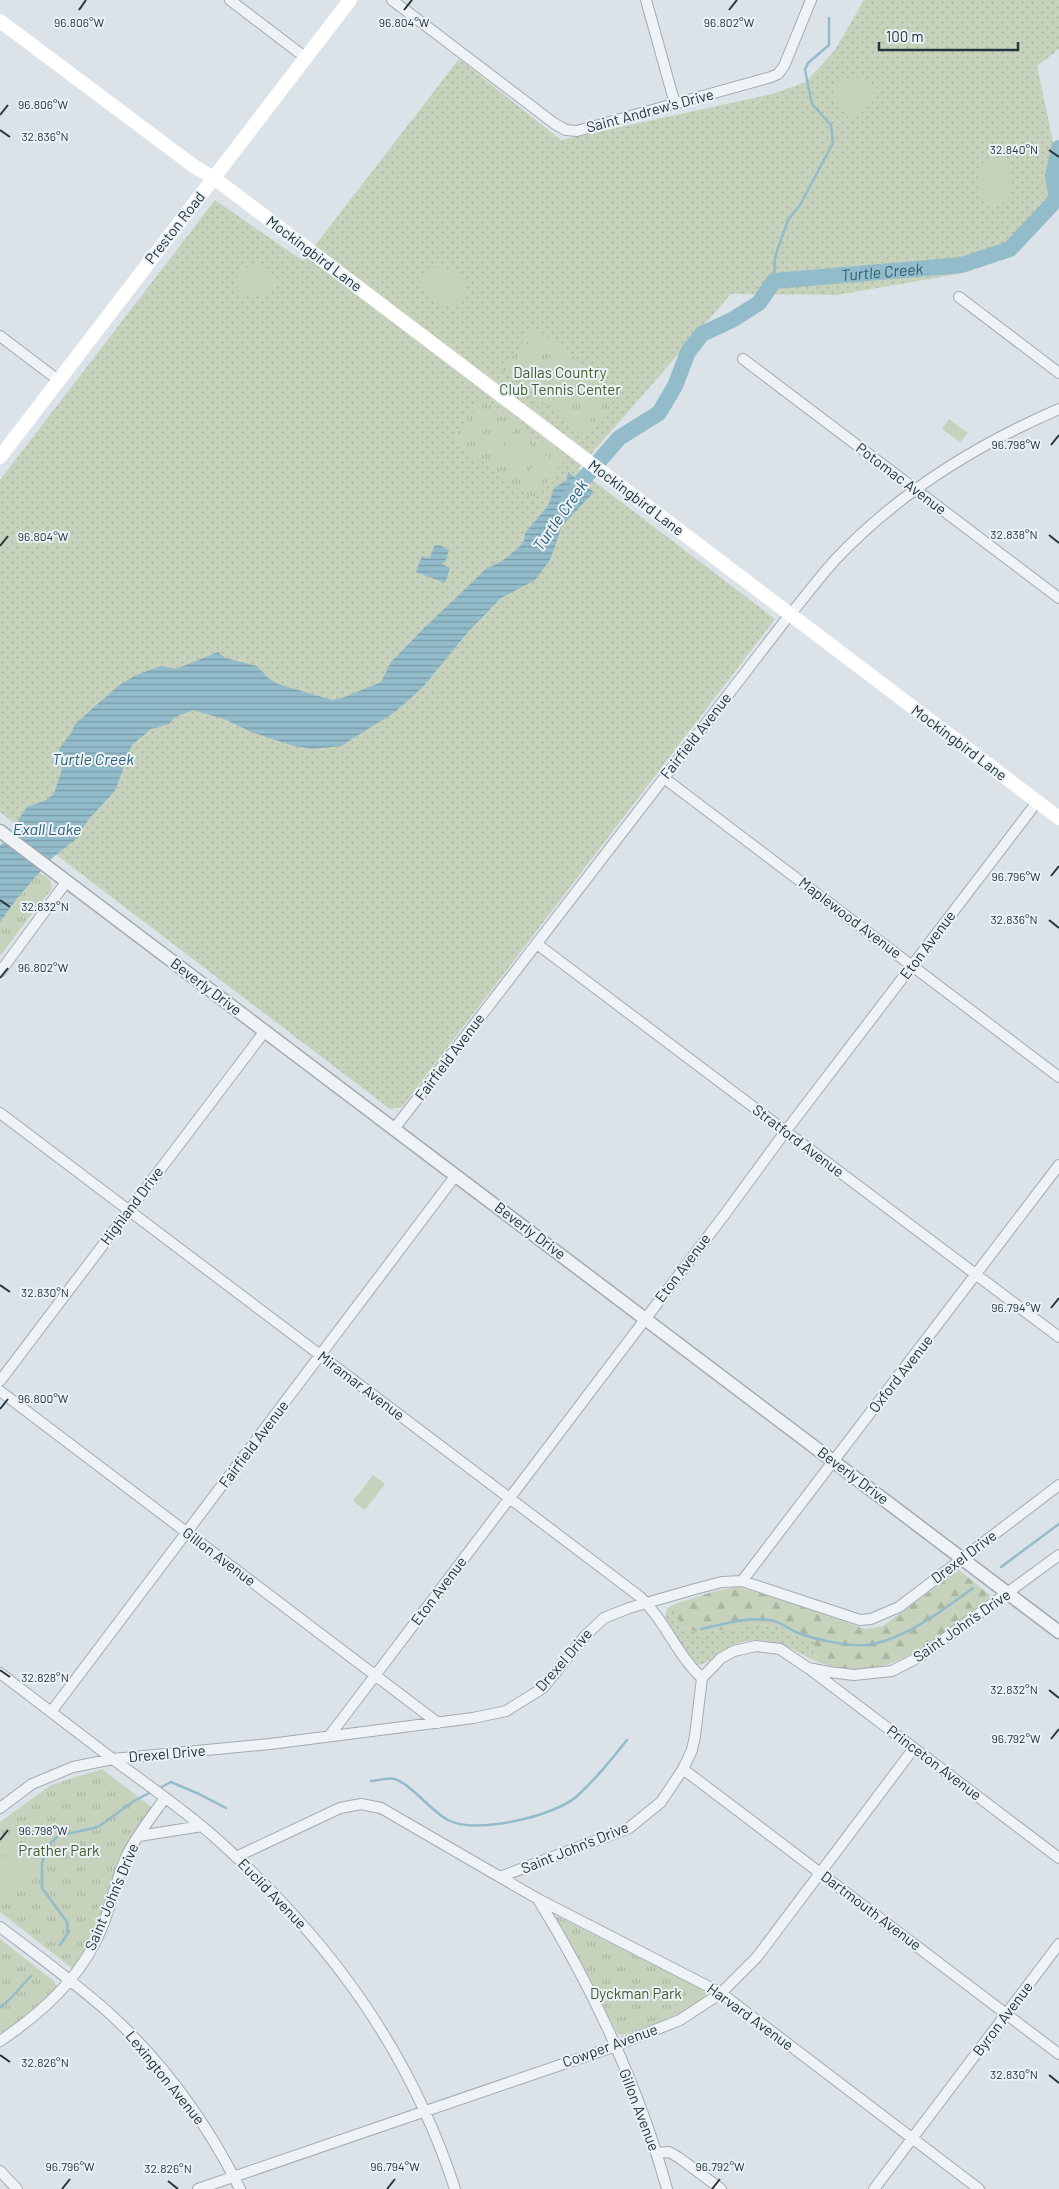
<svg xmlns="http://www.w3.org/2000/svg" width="1059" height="2189" font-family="Barlow,sans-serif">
<defs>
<pattern id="grass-dots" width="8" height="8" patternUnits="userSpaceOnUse" patternTransform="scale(1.25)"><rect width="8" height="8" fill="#c7d2bc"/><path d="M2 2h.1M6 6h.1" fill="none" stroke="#abb5a3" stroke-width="1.8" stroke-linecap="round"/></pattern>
<pattern id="forest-firs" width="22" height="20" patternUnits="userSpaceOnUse" patternTransform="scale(1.25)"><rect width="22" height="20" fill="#c7d2bc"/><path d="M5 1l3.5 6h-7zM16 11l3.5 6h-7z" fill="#abb5a3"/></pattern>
<pattern id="park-tufts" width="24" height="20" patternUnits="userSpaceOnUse" patternTransform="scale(1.25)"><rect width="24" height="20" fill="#c7d2bc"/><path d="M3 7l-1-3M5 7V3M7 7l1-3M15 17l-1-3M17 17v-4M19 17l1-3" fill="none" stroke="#abb5a3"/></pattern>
<pattern id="water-rules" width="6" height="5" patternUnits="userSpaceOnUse" patternTransform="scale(1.25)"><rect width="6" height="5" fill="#93bccb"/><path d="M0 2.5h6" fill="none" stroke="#789aa6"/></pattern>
</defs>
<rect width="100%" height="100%" fill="#dce3e8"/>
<path fill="url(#grass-dots)" d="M864 0H1059V49L1037 66 1059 170V202L1013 251 958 274 837 295 731 294 578 469 775 619 402 1107 390 1109 0 812V480L215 200 303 261 459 59 561 140 772 94 806 82 835 50Z
M672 1605 682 1627 699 1633 760 1624 814 1641 815 1661C786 1644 758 1631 725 1649 716 1655 710 1663 698 1665 682 1657 673 1632 665 1617L667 1609Z"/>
<path fill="url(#forest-firs)" d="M959 1570 991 1596C976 1610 960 1621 943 1634 901 1664 866 1680 815 1661L814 1641 760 1624 699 1633 682 1627 672 1605 715 1591 737 1587 774 1597 865 1629 883 1626Z"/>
<path fill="url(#park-tufts)" d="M534 327 620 392 587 436 501 371Z
M483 398 565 459 534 500 453 440Z
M0 844 50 880 52 889 33 912 0 956Z
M102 1769 158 1812 130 1842 118 1859 101 1916 89 1945 73 1969 0 1912V1822L51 1785Z
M557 1916 701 1989 707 1994C691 2013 646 2027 622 2035L618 2034 556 1920Z
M0 1939 55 1982 57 1987C42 2006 21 2022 0 2033Z"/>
<path fill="#c7d2bc" d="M853 77 869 80 874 90C872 98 863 111 854 114 828 111 824 85 853 77Z
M998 157 1004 159C1014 174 1014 184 1007 201L994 206 985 202 981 197 979 169 984 161Z
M255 265 266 269 275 277V286L270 294H243C227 284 241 268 255 265Z
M435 267C450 270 463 273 467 289L459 304C434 314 404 275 435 267Z
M532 339 544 348 524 374 512 365Z
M552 354 564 363 544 389 532 380Z
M575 372 588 381 568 407 555 398Z
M596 387 608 397 588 423 576 413Z
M482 407 494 417 474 443 462 434Z
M949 419 968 433 960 442 942 429Z
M502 422 514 431 494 457 482 448Z
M524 439 536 449 516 475 504 466Z
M543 453 555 462 535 489 523 479Z
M373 1475 385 1484 365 1510 353 1501Z
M15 1842 31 1855 30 1864 6 1895 0 1890V1861Z"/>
<path fill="url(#water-rules)" d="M568 472 594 492 562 526 550 560 535 580 501 598 468 632 423 687 395 712 341 746 313 749 294 746 251 732 224 719 193 710 175 717 169 724 151 729 132 745 115 791 88 820 76 839 52 858 18 897 0 922V846L16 827 19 819 27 807 46 800 54 794 62 769 59 749 71 733 76 723 118 686 136 675 161 666 176 669 218 652 225 658 257 666 268 678 278 684 332 700 342 698 381 682 391 662 424 628 486 569 502 561 518 548 524 541 525 533 548 506 554 488 567 480Z
M435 545H440L449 550 445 562 442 564 450 568 445 583 416 572 422 556 429 559Z"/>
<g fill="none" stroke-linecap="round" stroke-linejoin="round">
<path stroke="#93bccb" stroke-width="2.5" d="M774 281 775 257 788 220 800 205 833 143 831 125 812 104 805 70 808 63 829 45V18
M1001 1567 1059 1524
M701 1629C723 1624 746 1617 769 1620 780 1621 787 1628 796 1632 812 1639 850 1647 867 1645 904 1640 943 1610 973 1588
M371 1781C378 1781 388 1777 394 1779 409 1782 432 1812 448 1820 475 1835 554 1816 576 1797 595 1780 611 1760 627 1740
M158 1789 171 1782 199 1794 226 1808
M60 1945 68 1933 67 1922 42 1888V1863L49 1845 58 1836 98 1827 134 1801 153 1791
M0 2007 9 2000 31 1976"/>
<path stroke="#93bccb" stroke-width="16" id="s1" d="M568 501 581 482 619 438 659 413 675 386 688 352 702 334 732 320 759 303 774 281 962 265 1010 249 1057 199 1053 176 1059 148"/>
<g stroke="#a1abb2" stroke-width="12">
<path id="minor" d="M230 0 306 58
M392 0 555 124 566 130 577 131 771 77 778 74 784 66 811 0
M646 0 675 104
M959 297 1059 373
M0 336 58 380
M743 359 1059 598
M664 778 1059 1077
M537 944 1059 1337
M0 972 67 881
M0 1113 639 1596C665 1620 676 1654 702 1678
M394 1129 784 622C801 602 817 580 835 560 897 494 976 445 1059 409
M0 1381 265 1031
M0 1391 438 1723
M742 1581 1059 1165
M811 1670 1059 1858
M0 1673C38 1702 76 1731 114 1760 149 1786 186 1811 219 1841 328 1939 409 2048 455 2189
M51 1712 456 1175
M330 1735 725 1214 785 1132 1037 802
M683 1769 1059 2054
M0 1808 32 1784 73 1767 113 1759 270 1744 473 1718 506 1711 543 1688 585 1636 604 1618 629 1608 695 1589 722 1582 742 1581 860 1620 871 1619 899 1607 1059 1485
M139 1836 202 1826
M236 1857 340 1808 361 1804 381 1808 538 1899 721 1993 979 2189
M500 1877 629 1828 661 1802 683 1769 692 1750 695 1736 702 1678 721 1658 734 1651 756 1646 780 1649 808 1668 829 1672 854 1675 892 1671 921 1656 1059 1555
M539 1901C593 1988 640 2090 667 2189
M0 1927C37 1955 74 1982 108 2012 163 2062 207 2123 240 2189
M0 2041C42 2013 81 1978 101 1930 111 1906 116 1879 127 1855 137 1835 152 1816 165 1798
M656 2153 669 2152 678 2157 721 2189
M0 2171 17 2189
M198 2189 607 2049 680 2020 721 1993 757 1957 914 1748
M874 2189 1059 1944"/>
</g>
<g stroke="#a1abb2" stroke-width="15">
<path id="tertiary" d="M0 831 1059 1632"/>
</g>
<use href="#minor" stroke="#eff3f6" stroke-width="10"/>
<use href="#tertiary" stroke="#eff3f6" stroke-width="12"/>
<path stroke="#fff" stroke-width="14" d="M0 21 195 167 214 178 1059 818
M0 457 350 0"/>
</g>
<path fill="none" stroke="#24353f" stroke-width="2" d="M79 10 86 0M404 10 412 0M729 10 737 0M0 115 8 105M0 130 10 137M1049 150 1059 157M1051 445 1059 435M1049 535 1059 543M0 546 8 536M1051 876 1059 866M0 900 10 907M1049 920 1059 928M0 978 8 968M0 1285 10 1292M1051 1308 1059 1298M0 1409 8 1399M0 1670 10 1677M1049 1690 1059 1698M1051 1739 1059 1729M0 1840 8 1830M0 2055 10 2062M1049 2075 1059 2083M168 2181 178 2189M62 2189 70 2179M387 2189 395 2179M712 2189 720 2179"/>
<g text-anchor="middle" stroke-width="4" stroke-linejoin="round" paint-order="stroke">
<g font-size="15" fill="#24353f" stroke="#ebf2f5">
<text transform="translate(650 111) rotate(-15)" y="5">Saint Andrew's Drive</text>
<text transform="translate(175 228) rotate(-52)" y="5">Preston Road</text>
<text transform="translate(314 254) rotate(37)" y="5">Mockingbird Lane</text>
<text transform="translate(901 479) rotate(37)" y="5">Potomac Avenue</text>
<text transform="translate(636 498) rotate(37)" y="5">Mockingbird Lane</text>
<text transform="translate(696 736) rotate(-52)" y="5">Fairfield Avenue</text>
<text transform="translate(959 743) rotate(37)" y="5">Mockingbird Lane</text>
<text transform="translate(850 918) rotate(37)" y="5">Maplewood Avenue</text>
<text transform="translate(928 945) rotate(-53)" y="5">Eton Avenue</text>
<text transform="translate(206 987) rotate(37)" y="5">Beverly Drive</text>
<text transform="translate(450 1057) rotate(-53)" y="5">Fairfield Avenue</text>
<text transform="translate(798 1141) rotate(37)" y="5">Stratford Avenue</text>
<text transform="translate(132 1206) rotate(-53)" y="5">Highland Drive</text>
<text transform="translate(530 1231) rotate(37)" y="5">Beverly Drive</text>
<text transform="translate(683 1268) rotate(-53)" y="5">Eton Avenue</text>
<text transform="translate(901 1374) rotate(-52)" y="5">Oxford Avenue</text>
<text transform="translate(361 1386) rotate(37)" y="5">Miramar Avenue</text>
<text transform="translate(254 1444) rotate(-53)" y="5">Fairfield Avenue</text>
<text transform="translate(853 1476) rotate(37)" y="5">Beverly Drive</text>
<text transform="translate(219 1557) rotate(37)" y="5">Gillon Avenue</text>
<text transform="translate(964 1557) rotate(-37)" y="5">Drexel Drive</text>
<text transform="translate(439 1591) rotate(-53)" y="5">Eton Avenue</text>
<text transform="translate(962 1626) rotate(-35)" y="5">Saint John's Drive</text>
<text transform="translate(564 1660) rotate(-49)" y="5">Drexel Drive</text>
<text transform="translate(167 1754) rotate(-5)" y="5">Drexel Drive</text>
<text transform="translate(934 1763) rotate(37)" y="5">Princeton Avenue</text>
<text transform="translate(575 1848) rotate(-22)" y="5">Saint John's Drive</text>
<text transform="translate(272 1894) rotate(46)" y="5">Euclid Avenue</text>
<text transform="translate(112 1897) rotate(-67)" y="5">Saint John's Drive</text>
<text transform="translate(871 1911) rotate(37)" y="5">Dartmouth Avenue</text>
<text transform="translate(750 2017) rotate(36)" y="5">Harvard Avenue</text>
<text transform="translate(1003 2019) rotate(-53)" y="5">Byron Avenue</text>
<text transform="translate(610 2046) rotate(-20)" y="5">Cowper Avenue</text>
<text transform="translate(165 2078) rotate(51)" y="5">Lexington Avenue</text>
<text transform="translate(639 2110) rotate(69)" y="5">Gillon Avenue</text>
</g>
<g font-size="15" fill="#445c30" stroke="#ebf2f5">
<text x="560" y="378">Dallas Country<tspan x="560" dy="17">Club Tennis Center</tspan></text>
<text x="59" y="1856">Prather Park</text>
<text x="636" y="1999">Dyckman Park</text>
</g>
<g font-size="16" font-style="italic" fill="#2b6076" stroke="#ebf2f5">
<text dy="6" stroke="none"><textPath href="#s1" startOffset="419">Turtle Creek</textPath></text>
<text transform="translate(560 515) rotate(-55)" y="6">Turtle Creek</text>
<text x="93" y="765">Turtle Creek</text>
<text x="47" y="835">Exall Lake</text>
</g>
</g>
<g font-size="12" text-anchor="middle" fill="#24353f" stroke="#ebf2f5" stroke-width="4" stroke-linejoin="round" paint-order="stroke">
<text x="79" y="27">96.806°W</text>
<text x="404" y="27">96.804°W</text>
<text x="729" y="27">96.802°W</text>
<text x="43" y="109">96.806°W</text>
<text x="45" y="141">32.836°N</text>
<text x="1014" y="154">32.840°N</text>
<text x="1016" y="449">96.798°W</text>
<text x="1014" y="539">32.838°N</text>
<text x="43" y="541">96.804°W</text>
<text x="1016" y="881">96.796°W</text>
<text x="45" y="911">32.832°N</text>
<text x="1014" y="924">32.836°N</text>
<text x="43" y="972">96.802°W</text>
<text x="45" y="1297">32.830°N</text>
<text x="1016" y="1312">96.794°W</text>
<text x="43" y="1403">96.800°W</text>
<text x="45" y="1682">32.828°N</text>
<text x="1014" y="1694">32.832°N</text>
<text x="1016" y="1743">96.792°W</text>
<text x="43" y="1835">96.798°W</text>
<text x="45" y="2067">32.826°N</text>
<text x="1014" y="2079">32.830°N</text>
<text x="70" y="2171">96.796°W</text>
<text x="395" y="2171">96.794°W</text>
<text x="720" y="2171">96.792°W</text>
<text x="168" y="2173">32.826°N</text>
</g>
<path d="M879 42v8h139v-8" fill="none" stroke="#24353f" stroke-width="2.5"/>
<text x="886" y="42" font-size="15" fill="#24353f" stroke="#ebf2f5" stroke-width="4" paint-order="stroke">100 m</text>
</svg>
